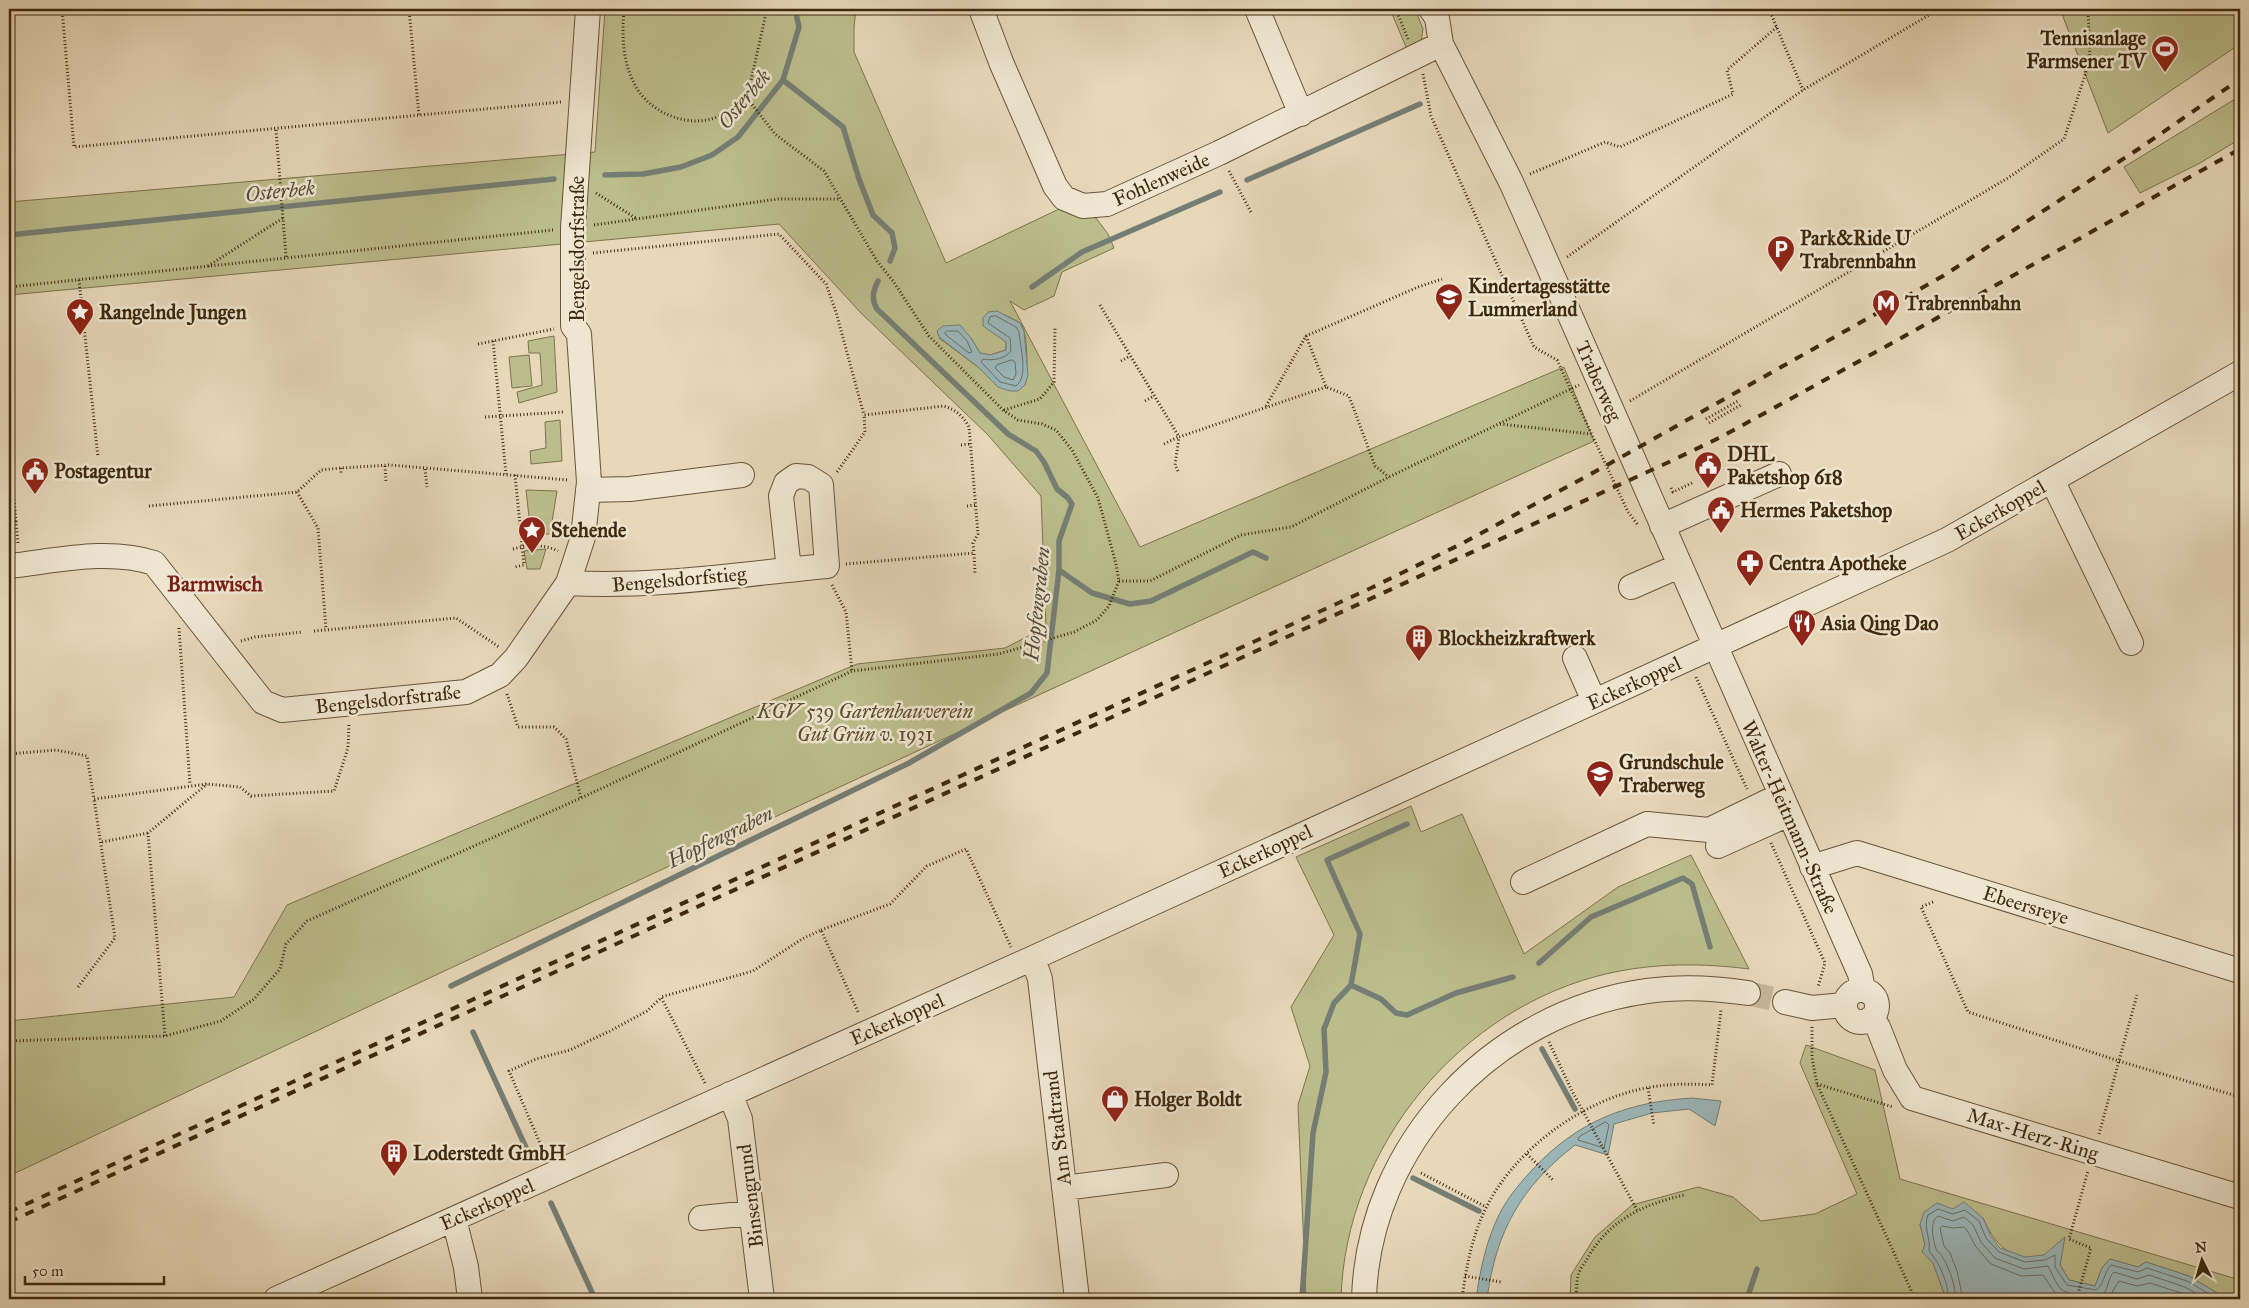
<svg xmlns="http://www.w3.org/2000/svg" width="2249" height="1308" font-family="'IM FELL Great Primer',serif">
<rect width="100%" height="100%" fill="#e7d8ba"/>
<filter id="stains"><feTurbulence type="fractalNoise" baseFrequency=".004" numOctaves="4"/><feColorMatrix values="0 0 0 0 .2 0 0 0 0 .09 0 0 0 0 .02 0 0 0 .5 -.17"/></filter>
<radialGradient id="worn" r=".72"><stop offset=".6" stop-color="#630" stop-opacity="0"/><stop offset="1" stop-color="#630" stop-opacity=".3"/></radialGradient>
<path fill="#bcbd8c" stroke="#7c734c" fill-rule="evenodd" d="M605 9H856L854 27V52L946 263 1059 209 1096 218 1108 234 1114 248 1062 272 1054 296 1024 310 1010 301 1140 547 1564 367 1594 441C1063 682 535 927 9 1176V1021L234 997 287 905 857 664 1005 648 1046 627 1041 496 988 435 861 313 779 224 9 295V202L595 152ZM997 311C1003 315 1016 319 1021 324 1028 332 1028 375 1025 385L998 387 978 367 939 338H971L980 353 990 355 1006 350V342L999 336Z
M1390 9H1415L1423 29 1421 42 1414 47H1406Z
M2060 9H2240V44L2108 133Z
M2240 96V139L2200 163 2140 193 2124 167Z
M554 336 557 392 519 403 517 392 542 385 540 353H529L528 341Z
M529 355 532 386 512 388 509 357Z
M560 420 562 461 531 464 530 451 546 448 545 422Z
M526 490 557 491 550 534H531Z
M546 549 540 569H527L524 551Z
M1411 806 1421 832 1462 814 1524 954 1618 887 1691 855 1749 969C1702 963 1656 963 1610 973 1461 1006 1345 1147 1341 1299H1306L1298 1105 1310 1066 1291 1007 1334 935 1296 857Z
M1806 1045 1875 1070 1900 1179 2240 1280V1299H2227L2189 1276 2146 1262 2138 1267 2110 1259 2102 1268 2095 1286 2069 1280 2060 1265 2064 1238C2058 1243 2051 1253 2043 1255 2012 1265 1994 1243 1983 1218L1953 1210 1920 1224 1925 1245 1922 1252 1933 1263 1946 1299H1570L1571 1275 1595 1237 1632 1205 1698 1187 1733 1197 1761 1221 1815 1214 1857 1194 1800 1063Z"/>
<path fill="#9bb7bb" stroke="#757e75" d="M997 311 1020 323 1024 331 1028 375 1025 385 1018 391H1010L998 387 978 367 939 337 937 331 943 326 960 325 971 338 980 353 990 355 1006 350V342L983 326V318L988 312Z
M1692 1098 1721 1101 1715 1126 1689 1109 1652 1113 1614 1124 1608 1155 1575 1145C1521 1187 1496 1231 1487 1299H1476C1480 1271 1486 1241 1499 1215 1507 1198 1521 1182 1533 1169 1578 1121 1627 1102 1692 1098Z
M1964 1202 1983 1218 1991 1236 2000 1248 2025 1257 2044 1255 2065 1237 2060 1265 2069 1280 2095 1286 2102 1268 2110 1259 2138 1267 2146 1262 2189 1276 2227 1299H1946L1933 1263 1922 1252 1925 1245 1920 1224 1924 1212 1937 1203 1953 1209Z"/>
<g fill="none" stroke-linecap="round" stroke-linejoin="round">
<path stroke="#6c7064" stroke-width="1" d="M996 316 1016 327 1019 332C1020 347 1029 376 1016 386L1000 382 981 362 983 359C992 361 1005 359 1011 351L1010 338 988 323 990 317Z
M947 331H958L967 341 972 352 969 353 946 335 945 333Z
M1012 360 1015 362 1016 374 1013 380 1004 377 995 368 997 365Z
M1606 1122 1609 1125 1604 1148 1578 1140 1579 1137Z
M1949 1299C1947 1281 1941 1265 1929 1251 1931 1238 1923 1228 1928 1215L1938 1209 1953 1214 1965 1210 1979 1221 1986 1238 1999 1252 2025 1262 2045 1260 2055 1255V1267L2067 1285 2096 1290C2104 1285 2104 1272 2111 1265L2138 1272 2147 1268 2187 1281 2218 1299
M1956 1299C1955 1286 1950 1269 1943 1258 1942 1254 1937 1252 1936 1249 1933 1239 1929 1222 1938 1216L1953 1221 1964 1217 1973 1225 1981 1242 1995 1258 2024 1269 2048 1266C2052 1273 2056 1285 2062 1290 2070 1295 2098 1300 2104 1293 2109 1287 2108 1277 2114 1272L2137 1279 2149 1275 2185 1287 2206 1299
M1963 1299 1957 1271 1950 1253 1944 1246 1940 1228 1942 1226 1953 1228 1964 1227 1967 1230 1976 1247 1991 1264 2021 1276 2043 1275 2055 1293 2067 1299
M2108 1299 2119 1281 2137 1286 2150 1283 2181 1293 2191 1299"/>
<path stroke="#757e75" stroke-width="5.5" d="M783 80 843 127 859 179 873 215 892 233 895 248 890 261
M605 175 643 174 681 167 712 155 738 137 783 80 799 27 795 9
M1247 180 1420 104
M9 235 554 179
M1032 287 1082 252 1220 192
M1059 570 1092 593 1130 604 1151 601 1253 552 1266 558
M1539 963 1591 917 1683 878 1692 884 1710 947
M1351 985 1381 999 1396 1013 1407 1015 1456 993 1513 977
M451 986 909 763 1031 693 1047 673 1059 570V541L1072 504 1068 498 1057 489 1044 462 1036 451 1008 434 877 309C871 299 873 291 878 281
M473 1032 528 1152
M1542 1049 1575 1109
M1413 1178 1479 1211
M551 1203 595 1299
M1302 1299 1313 1133 1326 1072 1324 1029 1334 1003 1351 985 1360 934 1327 860 1407 824
M1747 1299 1757 1269"/>
<path stroke="#c5b597" stroke-width="24" stroke-dasharray="24 12" stroke-linecap="butt" d="M1748 993 1785 1002"/>
<g stroke="#685538" stroke-width="26">
<path id="minor" d="M981 9 1001 62 1055 186 1064 198 1083 206 1107 204 1219 153 1441 44
M1257 9 1301 114
M1431 9 1437 18 1441 44 1511 182 1532 229 1860 974 1863 990
M2052 480 2131 643
M588 490 630 489 742 475
M1662 526 1779 474
M9 566C56 561 108 548 154 563L263 702 282 710 466 692 500 675 516 658 568 583 583 537 589 482 579 334 573 326V228L588 9
M568 583C654 588 741 574 827 566L821 485 808 477 796 476 786 483 781 496 789 570
M1631 587 1679 566
M1575 658 1594 701
M1718 846 1789 814
M1812 867 1857 853 2240 971
M1523 882 1647 824 1709 830 1781 795
M1033 958 1040 979 1077 1299
M1845 1006a16 16 0 1 1 32 0a16 16 0 1 1-32 0Z
M1785 1002 1812 1008 1844 1005
M1871 1018 1878 1027 1895 1070 1912 1098 2240 1197
M730 1094 740 1119 762 1299
M1064 1188 1166 1175
M701 1218 751 1213
M454 1219 466 1267 470 1299
M276 1299 1033 958 1947 540 2240 373
M1364 1299C1368 1144 1494 1012 1647 991 1681 986 1715 988 1748 993"/>
</g>
<path stroke="#3d290c" stroke-width="3" stroke-dasharray="1 2.5" stroke-linecap="butt" d="M62 9 74 147 561 102
M409 9 419 116
M624 9C622 34 622 60 634 83 646 109 679 125 707 120 722 117 735 107 747 98
M1396 9 1408 39
M1769 9 1803 90
M1423 74 1431 116 1534 347 1557 360 1628 512 1638 525
M276 130 286 257
M1229 171 1251 212
M1530 174 1605 142 1620 147 1733 94 1727 70 1777 27
M596 193 637 219
M594 225 778 199H840
M593 253 779 234 826 284 836 312 864 415
M1567 257 1803 90 1939 9
M208 266 283 218
M79 280 98 457
M9 287 553 230
M1100 305 1179 437 1326 387
M1306 336 1326 387 1349 396 1375 466 1389 477
M493 341 506 474
M478 344 554 329
M1121 361 1130 356
M1145 401 1154 396
M1630 401 2008 178 2064 139 2090 60 2088 9
M1266 406 1306 336 1418 287 1442 279
M1004 410 1040 399 1054 382 1055 328
M485 417 563 412
M1706 419 1738 401
M1709 423 1741 405
M1500 424 1591 434
M1164 444 1178 437
M961 445 970 444
M9 451 16 521 9 522
M385 466 386 481
M341 468V475
M425 469 427 487
M1178 471 1175 465 1179 437
M837 472 865 432 864 415 944 406C956 410 963 416 969 427L978 534 973 543 974 553
M515 475 524 565 515 567
M1671 488 1673 492 1694 482
M297 492 318 528 326 629
M149 506 297 492 321 470 341 468 390 465 568 480
M967 506 976 505
M16 521 18 543 20 544
M513 549C528 545 544 544 558 551
M846 564 974 553 975 573
M1119 581H1150L1241 535 1291 527 1389 477 1579 385
M832 585 846 612 852 671
M179 628 190 785
M314 631 456 618 499 647
M241 641 255 637 303 632
M1696 677 1747 789
M507 694 518 727H554L566 739 581 798
M9 754 56 750 87 756 94 799 207 784 240 787 251 796 334 791 348 748 349 724
M102 842 148 833
M1771 843 1825 963 1818 987
M1933 902 1921 907 1968 1012 2119 1061 2240 1097
M821 930 890 904 927 866 966 849 1011 947
M78 987 115 938 94 799
M1812 1027V1058L1817 1084 1915 1299
M165 1036 148 833 207 784
M9 1041 165 1036 221 1021 254 999 280 969 286 944 307 921 581 798 852 671 999 654 1074 632 1097 620 1109 606 1119 581 1116 564 1098 498 1072 450 1056 430 1042 424 1018 420 1003 410 929 336 893 281 877 261 824 171 775 134 747 98 767 9
M1549 1042 1572 1091 1637 1210
M705 1083 661 997 753 971 802 939 821 930 859 1014
M1817 1084 1893 1107
M1648 1088 1654 1126
M2099 1134 2137 995
M1527 1154 1553 1180
M545 1155 509 1071 536 1059 570 1050 610 1031 647 1011 661 998
M1421 1173 1486 1207
M1465 1276 1501 1282
M2078 1294 2091 1248 2069 1239 2088 1171
M1462 1299C1466 1268 1472 1236 1486 1208 1512 1155 1570 1110 1626 1093 1654 1084 1684 1083 1712 1085L1721 1010
M1576 1299C1577 1292 1576 1283 1578 1276 1579 1270 1584 1264 1587 1259 1609 1220 1642 1205 1684 1195"/>
<use href="#minor" stroke="#efe6d2" stroke-width="24"/>
<path stroke="#3d290c" stroke-width="4" stroke-dasharray="9 9" stroke-linecap="butt" d="M9 1212 1371 588 1461 544 1600 469 1943 276 2140 148 2240 79
M9 1222 1669 462 1721 437 1894 342 2240 149"/>
</g>
<defs>
<g id="stadium-pin" transform="scale(1.4375)"><path d="M0 17L-7.5 6A9.5 9.5 0 1 1 7.5 6Z" fill="#8f2418" stroke="#efe6d2"/><path d="M0-5a6.5 5 0 1 0 0 10a6.5 5 0 1 0 0-10ZM-3.5-1.8h7v3.6h-7Z" fill="#fff"/></g>
<g id="parking-pin" transform="scale(1.4375)"><path d="M0 17L-7.5 6A9.5 9.5 0 1 1 7.5 6Z" fill="#8f2418" stroke="#efe6d2"/><path d="M-3.5-5.5H1a3.5 3.5 0 0 1 0 7H-1V5.5H-3.5ZM-1-3.4V-.6H.8a1.4 1.4 0 0 0 0-2.8Z" fill="#fff"/></g>
<g id="school-pin" transform="scale(1.4375)"><path d="M0 17L-7.5 6A9.5 9.5 0 1 1 7.5 6Z" fill="#8f2418" stroke="#efe6d2"/><path d="M0-5L7-2L0 1L-7-2ZM-4 1L0 2.5L4 1V4Q0 6-4 4Z" fill="#fff"/></g>
<g id="metro-pin" transform="scale(1.4375)"><path d="M0 17L-7.5 6A9.5 9.5 0 1 1 7.5 6Z" fill="#8f2418" stroke="#efe6d2"/><path d="M-5.5 5V-5H-3L0 0L3-5H5.5V5H3V-.5L0 4L-3-.5V5Z" fill="#fff"/></g>
<g id="sight-pin" transform="scale(1.4375)"><path d="M0 17L-7.5 6A9.5 9.5 0 1 1 7.5 6Z" fill="#8f2418" stroke="#efe6d2"/><path d="M0-6L1.8-2.2L6-1.7L2.9 1.2L3.7 5.4L0 3.3L-3.7 5.4L-2.9 1.2L-6-1.7L-1.8-2.2Z" fill="#fff"/></g>
<g id="civic-pin" transform="scale(1.4375)"><path d="M0 17L-7.5 6A9.5 9.5 0 1 1 7.5 6Z" fill="#8f2418" stroke="#efe6d2"/><path d="M-.6-6.5H3V-4.5H.6V-3L4-1V1h2V6H-6V1h2V-1L-.6-3ZM-1.2 2.5V6h2.4V2.5Z" fill="#fff"/></g>
<g id="pharmacy-pin" transform="scale(1.4375)"><path d="M0 17L-7.5 6A9.5 9.5 0 1 1 7.5 6Z" fill="#8f2418" stroke="#efe6d2"/><path d="M-2-6h4v4h4v4h-4v4h-4v-4h-4v-4h4Z" fill="#fff"/></g>
<g id="restaurant-pin" transform="scale(1.4375)"><path d="M0 17L-7.5 6A9.5 9.5 0 1 1 7.5 6Z" fill="#8f2418" stroke="#efe6d2"/><path d="M-5-6h1v4h1v-4h1v4h1v-4h1v5L-1.5 .5V6h-2V.5L-5-1ZM5-6V6H3V1.5H1.5Q1.5-4 5-6Z" fill="#fff"/></g>
<g id="building-pin" transform="scale(1.4375)"><path d="M0 17L-7.5 6A9.5 9.5 0 1 1 7.5 6Z" fill="#8f2418" stroke="#efe6d2"/><path d="M-4-6H4V6H1V3H-1V6H-4ZM-2.5-4.3h1.7v1.8h-1.7ZM.8-4.3h1.7v1.8H.8ZM-2.5-1h1.7V.8h-1.7ZM.8-1h1.7V.8H.8Z" fill="#fff"/></g>
<g id="shop-pin" transform="scale(1.4375)"><path d="M0 17L-7.5 6A9.5 9.5 0 1 1 7.5 6Z" fill="#8f2418" stroke="#efe6d2"/><path d="M-5-2.5h2.3a2.7 3.5 0 0 1 5.4 0H5L5.5 6h-11ZM-1.5-2.5h3a1.5 2.3 0 0 0-3 0Z" fill="#fff"/></g>
</defs>
<g fill-rule="evenodd">
<use href="#stadium-pin" x="2165" y="49"/>
<use href="#parking-pin" x="1781" y="249"/>
<use href="#school-pin" x="1449" y="297"/>
<use href="#metro-pin" x="1886" y="303"/>
<use href="#sight-pin" x="80" y="312"/>
<use href="#civic-pin" x="1708" y="465"/>
<use href="#civic-pin" x="35" y="471"/>
<use href="#civic-pin" x="1721" y="510"/>
<use href="#sight-pin" x="532" y="530"/>
<use href="#pharmacy-pin" x="1750" y="563"/>
<use href="#restaurant-pin" x="1802" y="623"/>
<use href="#building-pin" x="1419" y="638"/>
<use href="#school-pin" x="1600" y="774"/>
<use href="#shop-pin" x="1115" y="1099"/>
<use href="#building-pin" x="394" y="1153"/>
</g>
<g text-anchor="middle" stroke-width="5" stroke-linejoin="round" paint-order="stroke">
<g font-size="20" font-weight="bold" fill="#3d290c" stroke="#efe6d2" text-anchor="start">
<text x="2146" y="45" text-anchor="end">Tennisanlage<tspan x="2146" dy="23">Farmsener TV</tspan></text>
<text x="1800" y="245">Park&amp;Ride U<tspan x="1800" dy="23">Trabrennbahn</tspan></text>
<text x="1468" y="293">Kindertagesstätte<tspan x="1468" dy="23">Lummerland</tspan></text>
<text x="1905" y="310">Trabrennbahn</text>
<text x="99" y="319">Rangelnde Jungen</text>
<text x="1727" y="461">DHL<tspan x="1727" dy="23">Paketshop 618</tspan></text>
<text x="54" y="478">Postagentur</text>
<text x="1740" y="517">Hermes Paketshop</text>
<text x="551" y="537">Stehende</text>
<text x="1769" y="570">Centra Apotheke</text>
<text x="1821" y="630">Asia Qing Dao</text>
<text x="1438" y="645">Blockheizkraftwerk</text>
<text x="1619" y="769">Grundschule<tspan x="1619" dy="23">Traberweg</tspan></text>
<text x="1134" y="1106">Holger Boldt</text>
<text x="413" y="1160">Loderstedt GmbH</text>
</g>
<g font-size="20" fill="#3d290c" stroke="#efe6d2">
<text transform="translate(1161 179) rotate(-24)" y="7">Fohlenweide</text>
<text transform="translate(577 249) rotate(-90)" y="7">Bengelsdorfstraße</text>
<text transform="translate(1599 381) rotate(66)" y="7">Traberweg</text>
<text transform="translate(2000 510) rotate(-30)" y="7">Eckerkoppel</text>
<text transform="translate(679 579) rotate(-5)" y="7">Bengelsdorfstieg</text>
<text transform="translate(1634 683) rotate(-25)" y="7">Eckerkoppel</text>
<text transform="translate(388 699) rotate(-6)" y="7">Bengelsdorfstraße</text>
<text transform="translate(1790 817) rotate(66)" y="7">Walter-Heitmann-Straße</text>
<text transform="translate(1265 851) rotate(-25)" y="7">Eckerkoppel</text>
<text transform="translate(2026 905) rotate(17)" y="7">Ebeersreye</text>
<text transform="translate(897 1019) rotate(-24)" y="7">Eckerkoppel</text>
<text transform="translate(1057 1128) rotate(-97)" y="7">Am Stadtrand</text>
<text transform="translate(2033 1134) rotate(17)" y="7">Max-Herz-Ring</text>
<text transform="translate(750 1196) rotate(-97)" y="7">Binsengrund</text>
<text transform="translate(487 1204) rotate(-24)" y="7">Eckerkoppel</text>
</g>
<g font-size="20" font-style="italic" fill="#5d4e2c" stroke="#efe6d2">
<text x="865" y="718">KGV 539 Gartenbauverein<tspan x="865" dy="23">Gut Grün v. 1931</tspan></text>
</g>
<g font-size="21" font-style="italic" fill="#544c38" stroke="#efe6d2">
<text transform="translate(744 99) rotate(-50)" y="7">Osterbek</text>
<text transform="translate(280 191) rotate(-6)" y="7">Osterbek</text>
<text transform="translate(1037 604) rotate(-84)" y="7">Hopfengraben</text>
<text transform="translate(720 837) rotate(-26)" y="7">Hopfengraben</text>
</g>
<g font-size="21" font-weight="bold" fill="#7a1f14" stroke="#efe6d2">
<text x="215" y="591">Barmwisch</text>
</g>
</g>
<rect width="2249" height="1308" fill="none" stroke="#e7d8ba" stroke-width="30"/>
<rect x="10" y="10" width="2229" height="1288" fill="none" stroke="#3d290c" stroke-width="2.5"/>
<rect x="15" y="15" width="2219" height="1278" fill="none" stroke="#3d290c"/>
<g transform="translate(2202 1260) rotate(355)" stroke="#efe6d2" stroke-width="4" paint-order="stroke">
<path d="M0-4L9 19L0 12L-9 19Z" fill="#3d290c"/>
<text y="-8" font-size="14" font-weight="bold" text-anchor="middle" fill="#3d290c">N</text>
</g>
<path d="M25 1276v8h139v-8" fill="none" stroke="#3d290c" stroke-width="2.5"/>
<text x="32" y="1276" font-size="15" fill="#3d290c" stroke="#efe6d2" stroke-width="4" paint-order="stroke">50 m</text>
<rect width="100%" height="100%" filter="url(#stains)"/>
<rect width="100%" height="100%" fill="url(#worn)"/>
</svg>
